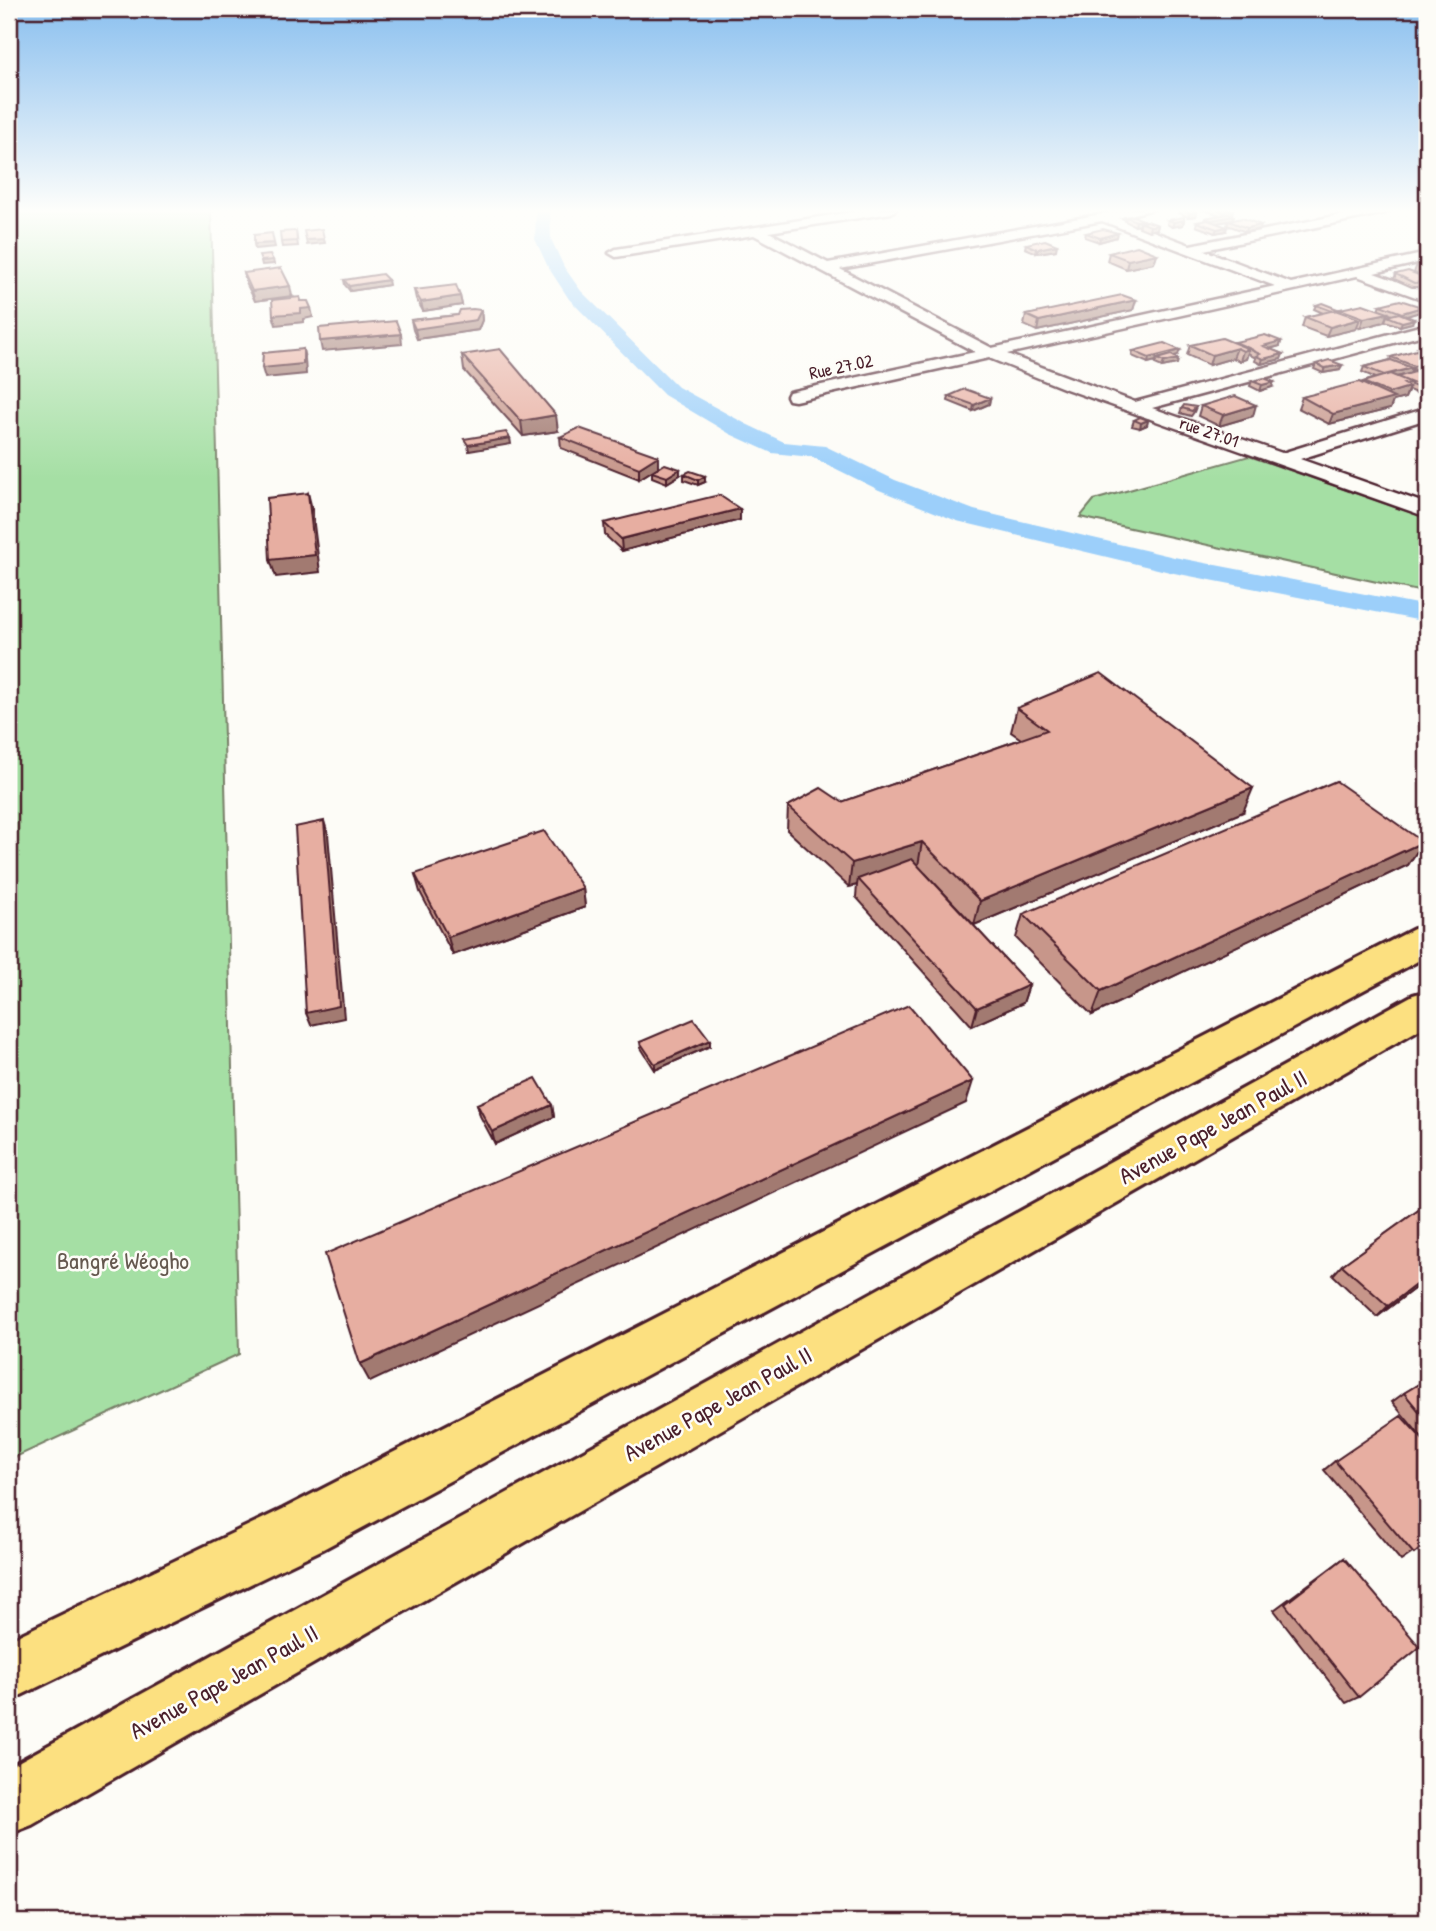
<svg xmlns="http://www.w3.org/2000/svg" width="1436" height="1931" font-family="'Patrick Hand',sans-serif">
<rect width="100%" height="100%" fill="#fdfcf7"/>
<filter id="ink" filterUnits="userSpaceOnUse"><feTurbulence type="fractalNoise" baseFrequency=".0143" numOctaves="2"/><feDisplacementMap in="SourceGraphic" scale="14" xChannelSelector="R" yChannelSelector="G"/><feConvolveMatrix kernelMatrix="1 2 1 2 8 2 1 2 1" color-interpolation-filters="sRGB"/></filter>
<g filter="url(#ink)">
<path fill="#a5dfa4" stroke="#787f68" stroke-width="2" d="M9 209H211L239 1354 9 1460Z
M1249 456 1427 518V593L1080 517 1094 500Z"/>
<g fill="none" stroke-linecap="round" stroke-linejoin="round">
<path fill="#9ccffa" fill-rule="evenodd" d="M536 209H550L551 239 564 267 581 291 678 387 746 424 784 442 825 446 895 480 974 510 1174 557 1427 606V622L1174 573 957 521 879 490 812 457 772 453 730 434 664 395 569 299 548 267 535 239Z"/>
<g stroke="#4a1f2b" stroke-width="5">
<path id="minor" d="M871 209H897L891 213 769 232 828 263 1130 209H1154L1118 218 1190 245 1369 209H1391L1385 213 1204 250 1291 283 1427 253V261L1374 273 1427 292V301L1357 276 1007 354 1135 402 1427 324V334L1152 408 1282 453 1427 408V419L1300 459 1427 504V517L1066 389 989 358 795 401 789 400 787 396 789 392 975 352 754 235 616 257 609 253 616 249ZM1102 221 1275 286 992 348 840 269Z"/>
</g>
<g stroke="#4a1f2b" stroke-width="6">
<path id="trunk" d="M1427 925V956L323 1549 9 1701V1640L283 1509 1414 929Z
M1427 991V1025L32 1825 9 1834V1767L1413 995Z"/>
</g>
<use href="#minor" fill="#fdfcf7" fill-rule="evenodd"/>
<use href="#trunk" fill="#fce080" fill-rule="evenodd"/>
</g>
<path fill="#c7968a" stroke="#4a1f2b" stroke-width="2" d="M1180 209 1197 212 1196 216 1188 217 1179 213Z
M1201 209H1229L1233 210 1232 214H1230L1233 220 1261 225 1260 229 1246 232 1227 225 1229 221 1217 223 1226 231 1215 233 1196 226 1197 222 1204 221 1205 218 1220 215Z
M1126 217 1143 220V222L1158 225 1157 229 1149 231 1139 227 1140 225 1135 226 1125 221Z
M1168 220H1184L1183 225 1172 227 1167 224Z
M296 231 298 246 282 247 281 242Z
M1086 233 1117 237 1099 242 1085 237Z
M1026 244 1056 250 1037 253 1025 248Z
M1109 253 1157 254 1154 263 1126 269 1107 261Z
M1427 261V277L1414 273 1417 264Z
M244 273 292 296 255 301 246 283Z
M1396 274 1427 278V292L1422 290 1424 287H1412L1394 279Z
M344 280 389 285 350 291 345 285Z
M414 290 460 296 462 305 423 311 416 299Z
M1136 300 1133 310 1037 331 1024 325 1026 315Z
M1316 305 1340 310 1378 309 1380 305 1422 307 1420 312 1406 316 1412 323 1400 326 1385 321 1387 316 1392 315 1387 313 1384 322 1360 328 1357 327 1356 329 1326 336 1302 327 1305 317 1323 313 1314 309Z
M481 310 482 320 478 330 417 339 413 330 411 320 458 315Z
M1281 341 1280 346 1270 349 1283 354 1281 359 1261 364 1255 361 1256 358 1250 355V354L1248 353 1246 359 1240 361 1233 358 1209 365 1187 355 1190 345 1235 343V342Z
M1427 346V367L1412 371H1411L1410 373 1427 377V393L1420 395 1409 390 1405 398 1393 401 1390 409 1329 424 1298 408 1302 397 1362 384 1363 382 1376 378 1362 372 1364 367 1390 360 1391 357 1417 351 1418 348Z
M1133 351 1178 355 1173 356 1178 359 1177 364 1162 367 1155 364 1156 361 1148 363 1132 356Z
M462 355 558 431 523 436 464 370Z
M1316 364 1342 365 1340 370 1323 373 1314 369Z
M1252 381 1272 387 1260 391 1250 386Z
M949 396 990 398 989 404 973 411 948 401Z
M1201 406 1253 416 1219 426 1198 416Z
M1196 407 1194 412 1191 416 1180 413 1182 408Z
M1134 420H1148L1147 425 1140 428 1132 426Z
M560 437 658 467 639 479 561 448Z
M652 472 680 475 667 483 652 477Z
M684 474 705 482 698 485 684 480Z
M740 509V520L622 551 605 535 604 523Z
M1017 708 1243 812 974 925 925 873 1029 985 1023 1003 972 1026 856 897 857 885 849 887 787 830 788 806 842 802 1021 739 1011 732Z
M1423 842 1408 865 1092 1015 1016 938 1023 914Z
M415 874 583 888 585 907 453 955 420 892Z
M710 1040V1046L655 1070 641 1048 640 1042Z
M477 1104 552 1105 554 1117 495 1144 480 1116Z
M1427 1204V1279L1377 1317 1333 1275 1342 1265Z
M1427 1379V1543L1401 1561 1324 1470 1335 1461 1423 1439 1392 1402 1404 1393Z
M1344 1558 1359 1697 1346 1703 1274 1610Z"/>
<path fill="#a27a71" stroke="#4a1f2b" stroke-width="2" d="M1233 210 1232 214 1223 216 1224 212Z
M1197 212 1196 216 1188 217 1190 213Z
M1234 216 1233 220 1210 224 1211 220Z
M1143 220 1142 223 1140 222V225L1135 226 1136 221Z
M1184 220 1183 225 1172 227 1174 222Z
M1158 225 1157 229 1149 231 1150 226Z
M1261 225 1260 229 1246 232 1247 228Z
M1227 227 1226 231 1215 233 1217 229Z
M1118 233 1117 237 1099 242 1100 238Z
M324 239 325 243 307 245 306 240Z
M274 243 275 247 255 249 254 244Z
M1057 245 1056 250 1037 253V249Z
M1157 254 1154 263 1126 269 1128 260Z
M273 260 274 264 262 265 261 261Z
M388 280 389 285 350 291 349 286Z
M290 286 292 296 255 301 252 291Z
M460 296 462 305 423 311 421 302Z
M300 297 303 307 311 308 313 317 304 319V322L276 325 273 315 300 301Z
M1136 300 1133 310 1037 331 1039 321Z
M1422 307 1420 312 1400 318 1402 313Z
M481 310 482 320 478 330 417 339 415 329Z
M1388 313 1384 322 1360 328 1364 318Z
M1360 319 1356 329 1326 336 1330 327Z
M1414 319 1412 323 1400 326 1402 322Z
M401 334 402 344 322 351 320 341Z
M1281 341 1280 346 1261 351 1263 346Z
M1237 348 1233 358 1209 365 1212 355Z
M303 349 305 359 306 374 265 378 262 368Z
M1249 349 1246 359 1240 361 1243 351Z
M1180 350 1178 355 1160 360 1157 359 1156 361 1148 363 1149 358Z
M1283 354 1281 359 1261 364 1263 359Z
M1178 359 1177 364 1162 367 1164 362Z
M1427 363V367L1412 371 1414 366Z
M1342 365 1340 370 1323 373 1325 368Z
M1412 368 1410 374 1382 380 1384 375Z
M1274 382 1272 387 1260 391 1262 385Z
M1409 387 1405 398 1393 401 1390 409 1329 424 1333 414 1386 400 1389 393Z
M1427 388V393L1420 395 1423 389Z
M990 398 989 404 973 411 974 405Z
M1256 405 1253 416 1219 426 1223 415Z
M556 415 558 431 523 436 521 421Z
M1148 420 1147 425 1140 428 1141 423Z
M510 438 511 444 469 451 468 445Z
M658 456V467L639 479V468Z
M680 469V475L667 483V477Z
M705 476V482L698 485V480Z
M308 493 312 509 320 572 276 577 270 560Z
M740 509V520L622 551 621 539Z
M1253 788 1243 812 974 925 980 901Z
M324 821 328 834 344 1018 311 1025 306 1013Z
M922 842 918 866 858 879 857 885 849 887 852 863Z
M1423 842 1408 865 1092 1015 1101 991Z
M583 888 585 907 453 955 448 937Z
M1029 985 1023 1003 972 1026 977 1008Z
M710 1040V1046L655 1070V1064Z
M973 1081 966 1103 370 1382 360 1364Z
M552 1105 554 1117 495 1144 492 1132Z
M1427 1276V1279L1377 1317 1388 1306Z"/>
<path fill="#e7aea1" stroke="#4a1f2b" stroke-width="2" d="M1180 209H1189L1197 212 1190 213Z
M1215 209H1229L1233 210 1224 212Z
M1228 214 1234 216 1211 220 1205 218Z
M1133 216 1143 220 1136 221 1126 217Z
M1184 217V220L1174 222 1168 220Z
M1242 218 1261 225 1247 228 1229 221Z
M1208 220 1227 227 1217 229 1197 222Z
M1147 221 1158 225 1150 226 1140 222Z
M322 229 324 239 306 240 304 231Z
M1103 229 1118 233 1100 238 1086 233Z
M296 231 297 241 281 242 280 232Z
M272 233 274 243 254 244V235Z
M1045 240 1057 245 1037 249 1026 244Z
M1137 246 1157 254 1128 260 1109 253Z
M270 255 273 260 261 261 259 256Z
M1427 261V267L1417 264Z
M281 268 290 286 252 291 244 273Z
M1408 271 1427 278V281L1425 282 1414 283 1396 274Z
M382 274 388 280 349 286 344 280Z
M456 285 460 296 421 302 414 290Z
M1122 295 1136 300 1039 321 1026 315Z
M300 297V301H308L311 308 301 309V313L273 315 272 300Z
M1400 300 1422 307 1402 313 1380 305Z
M1322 303 1340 310 1332 311 1316 305Z
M1363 304 1388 313 1364 318 1340 309Z
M473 309 481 310 476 320 415 329 411 320 458 315 460 310Z
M1335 310 1360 319 1330 327 1305 317Z
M1399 313 1414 319 1402 322 1387 316Z
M396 321 401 334 320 341 319 328Z
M1265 335 1281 341 1263 346 1283 354 1263 359 1256 356 1260 354 1251 350H1253L1235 342Z
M1222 338 1249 349 1243 351 1237 348 1212 355 1190 345Z
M1164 343 1180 350 1149 358 1133 351Z
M1427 346V352L1418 348Z
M303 349V364L262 368 263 353Z
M500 349 556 415 521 421 462 355Z
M1416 350 1427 355V363L1414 366 1391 357Z
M1171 355 1178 359 1164 362 1157 359Z
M1329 360 1342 365 1325 368 1316 364Z
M1391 360 1412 368 1384 375 1364 367Z
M1415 372 1427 377V388L1423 389 1411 385 1412 383 1397 377Z
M1390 374 1412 383 1404 384 1409 387 1389 393 1363 382Z
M1264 378 1274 382 1262 385 1252 381Z
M1359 382 1394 398 1333 414 1302 397Z
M965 389 990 398 974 405 949 396Z
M1235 396 1256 405 1223 415 1201 406Z
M1184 405 1196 407 1192 411 1182 408Z
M1140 417 1148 420 1141 423 1134 420Z
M579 428 658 456 639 468 560 437Z
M506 432 510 438 468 445 464 439Z
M665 464 680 469 667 477 652 472Z
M690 471 705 476 698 480 684 474Z
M308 493 315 555 270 560 267 498Z
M719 495 740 509 621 539 604 523Z
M1101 673 1253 788 980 901 922 842 852 863 788 806 821 788 842 802 1047 730 1017 708Z
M1336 781 1423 842 1101 991 1023 914Z
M324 821 339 1006 306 1013 295 827Z
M544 831 583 888 448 937 415 874Z
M912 859 1029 985 977 1008 858 879Z
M909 1005 973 1081 360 1364 325 1254Z
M694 1019 710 1040 655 1064 640 1042Z
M536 1078 552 1105 492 1132 477 1104Z
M1427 1204V1276L1388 1306 1342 1265Z
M1427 1379V1421L1404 1393Z
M1401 1416 1427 1444V1543L1414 1554 1335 1461Z
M1344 1558 1420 1647 1359 1697 1285 1604Z"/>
</g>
<linearGradient id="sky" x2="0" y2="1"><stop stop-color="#89bfef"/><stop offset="0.44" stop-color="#fefefb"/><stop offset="1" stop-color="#fefefb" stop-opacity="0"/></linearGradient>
<rect width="1436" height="479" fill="url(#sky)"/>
<g text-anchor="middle" stroke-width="5" stroke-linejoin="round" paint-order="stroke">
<g font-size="18" fill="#4a1f2b" stroke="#fdfcf7">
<text transform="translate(841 367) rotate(-12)" y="6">Rue 27.02</text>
<text transform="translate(1209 432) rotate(19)" y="6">rue 27.01</text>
</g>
<g font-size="24" fill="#4a1f2b" stroke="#fdfcf7">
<text transform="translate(1213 1127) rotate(-29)" y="8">Avenue Pape Jean Paul II</text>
<text transform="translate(718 1404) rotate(-29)" y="8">Avenue Pape Jean Paul II</text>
<text transform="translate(224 1682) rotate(-29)" y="8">Avenue Pape Jean Paul II</text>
</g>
<g font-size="24" fill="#65594f" stroke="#fdfcf7">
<text x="123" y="1269">Bangré Wéogho</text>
</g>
</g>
<rect width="1436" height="1931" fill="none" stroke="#fdfcf7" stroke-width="35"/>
<rect x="18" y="18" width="1401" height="1896" fill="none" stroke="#4a1f2b" stroke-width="2.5" filter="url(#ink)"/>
</svg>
